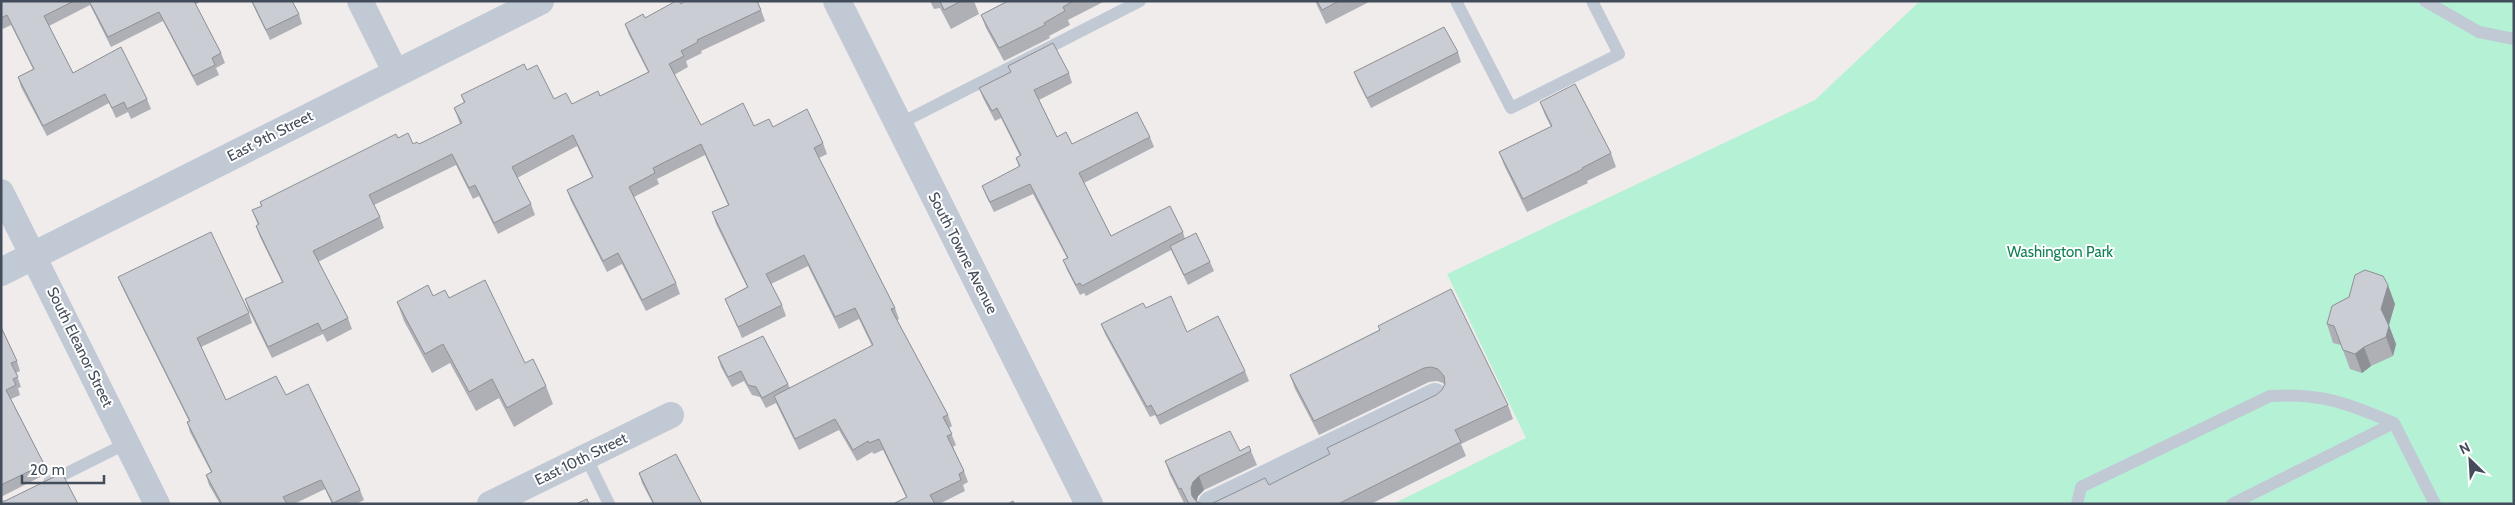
<svg xmlns="http://www.w3.org/2000/svg" width="2515" height="505" viewBox="0 0 2515 505" font-family="Cabin,sans-serif">
  <rect width="100%" height="100%" fill="#efeceb"/>
  <!-- green -->
  <path fill="#b5f1d4" d="M 1920,1 L 2514,1 L 2514,504 L 1393,504 L 1526,438 L 1447,274 L 1815,100 Z"/>
  <g fill="none" stroke-linecap="round" stroke-linejoin="round">
    <!-- service -->
    <path stroke="#c1c9d5" stroke-width="12" d="M 1456,1 L 1511,108 L 1619,54 L 1592,1
      M 2425,1 L 2479,32 L 2514,39
      M 899,124 L 1140,1
      M 586,457 L 609,504
      M 49,482 L 127,443
      M 2077,504 L 2081,487 L 2270,396 C 2322,393 2347,403 2394,423
      M 2232,504 L 2394,423 L 2435,504"/>
    <!-- minor -->
    <path stroke="#c1c9d5" stroke-width="26" d="M 360,1 L 396,73
      M 1,192 L 157,504
      M 490,504 L 671,415
      M 1211,504 L 1435,396"/>
    <!-- tertiary -->
    <path stroke="#c1c9d5" stroke-width="28" d="M 837,1 L 1089,504
      M 1,272 L 540,1"/>
  </g>
  <!-- wall -->
  <path fill="#aeb0b6" d="M 1,1 L 201,1 L 195,5 L 221,53 L 225,63 L 216,68 L 219,75 L 197,86 L 163,21 L 111,47 L 90,5 L 49,26 L 73,73 L 147,99 L 151,109 L 131,119 L 128,112 L 116,118 L 109,103 L 47,136 L 21,87 L 18,77 L 33,69 L 11,25 L 3,29 L 1,25 Z
    M 251,1 L 292,1 L 299,14 L 302,24 L 270,40 Z
    M 930,1 L 974,1 L 979,14 L 951,29 L 940,8 L 934,9 Z
    M 1008,1 L 1105,1 L 1068,20 L 1070,25 L 1049,36 L 1050,38 L 1004,61 L 986,28 L 981,15 Z
    M 1315,1 L 1371,1 L 1326,24 Z
    M 681,4 L 761,10 L 765,21 L 701,51 L 702,53 L 686,61 L 688,67 L 674,75 L 701,125 L 773,127 L 823,143 L 827,154 L 819,158 L 895,308 L 899,319 L 897,320 L 948,415 L 952,426 L 949,428 L 956,445 L 953,447 L 964,471 L 968,482 L 963,485 L 965,491 L 939,504 L 893,504 L 906,497 L 883,450 L 874,454 L 872,452 L 857,461 L 839,430 L 799,450 L 776,403 L 766,408 L 760,397 L 752,395 L 744,381 L 732,387 L 721,367 L 718,357 L 788,384 L 790,388 L 872,346 L 859,319 L 839,329 L 808,266 L 771,284 L 782,305 L 786,316 L 742,338 L 725,299 L 747,287 L 716,224 L 712,212 L 728,205 L 705,155 L 657,179 L 659,184 L 634,197 L 676,283 L 680,294 L 646,311 L 622,264 L 607,272 L 571,201 L 567,190 L 592,177 L 577,146 L 517,178 L 531,204 L 535,215 L 498,234 L 479,196 L 473,199 L 456,165 L 374,205 L 380,217 L 384,228 L 318,262 L 348,318 L 352,329 L 327,342 L 323,334 L 272,358 L 249,311 L 245,299 L 282,282 L 260,237 L 256,226 L 258,225 L 252,210 L 261,206 L 260,202 L 398,138 L 413,144 L 419,144 L 460,124 L 454,108 L 464,103 L 461,95 L 527,70 L 554,99 L 572,104 L 600,96 L 648,72 L 629,35 L 625,24 L 645,18 Z
    M 1458,52 L 1461,62 L 1371,108 L 1358,82 L 1354,72 Z
    M 1008,66 L 1069,73 L 1072,83 L 1039,100 L 1057,137 L 1072,144 L 1150,137 L 1154,147 L 1084,183 L 1111,236 L 1183,232 L 1185,239 L 1210,262 L 1214,271 L 1188,285 L 1171,250 L 1086,296 L 1084,293 L 1080,295 L 1067,270 L 1063,260 L 1067,258 L 1033,194 L 994,212 L 986,196 L 982,186 L 1019,167 L 1016,158 L 1020,156 L 1001,118 L 995,121 L 983,98 L 979,88 L 1010,72 Z
    M 1540,102 L 1611,153 L 1616,167 L 1587,181 L 1588,183 L 1527,212 L 1504,165 L 1499,152 L 1551,127 L 1545,115 Z
    M 118,277 L 249,313 L 252,323 L 201,347 L 226,400 L 286,395 L 360,490 L 364,500 L 356,504 L 332,504 L 325,489 L 294,504 L 220,504 L 209,485 L 206,475 L 211,472 L 190,432 L 187,422 L 189,421 L 122,287 Z
    M 433,296 L 449,298 L 525,363 L 546,386 L 553,404 L 514,427 L 499,398 L 476,411 L 450,363 L 432,373 L 404,321 L 397,302 Z
    M 2395,304 L 2389,325 L 2396,344 L 2393,356 L 2371,366 L 2362,373 L 2350,369 L 2341,345 L 2333,343 L 2327,324 Z
    M 1146,308 L 1187,332 L 1245,371 L 1249,381 L 1160,425 L 1155,415 L 1150,417 L 1105,334 L 1101,324 Z
    M 1,327 L 17,361 L 20,371 L 16,373 L 21,387 L 18,388 L 20,395 L 11,399 L 44,464 L 48,473 L 1,497 Z
    M 1379,330 L 1508,405 L 1513,419 L 1461,444 L 1466,456 L 1371,504 L 1211,504 L 1269,485 L 1330,454 L 1327,448 L 1436,395 L 1442,390 L 1444,385 L 1443,383 L 1437,381 L 1429,382 L 1319,435 L 1295,389 L 1290,375 Z
    M 1240,451 L 1251,451 L 1257,465 L 1204,490 L 1198,496 L 1197,501 L 1202,504 L 1187,504 L 1187,502 L 1184,503 L 1170,475 L 1165,461 Z
    M 639,473 L 702,504 L 653,504 L 642,483 Z"/>
  <!-- shaded-wall -->
  <path fill="#8d9094" d="M 2388,285 L 2395,304 L 2388,328 L 2381,309 Z
    M 2389,326 L 2396,344 L 2393,356 L 2386,337 Z
    M 2364,347 L 2371,366 L 2362,373 L 2355,354 Z
    M 1199,476 L 1204,490 L 1198,496 L 1196,502 L 1192,496 L 1191,488 L 1193,482 Z"/>
  <!-- building -->
  <path fill="#cacdd4" stroke="#8d9094" d="M 1,1 L 74,1 L 44,16 L 73,73 L 121,47 L 147,99 L 127,109 L 124,102 L 112,108 L 105,94 L 43,126 L 18,77 L 34,69 L 7,15 L 1,18 Z
    M 89,1 L 194,1 L 221,53 L 212,58 L 215,65 L 193,76 L 159,12 L 108,37 Z
    M 252,1 L 292,1 L 299,14 L 266,30 Z
    M 676,1 L 679,1 L 681,4 L 685,1 L 757,1 L 761,10 L 697,40 L 698,42 L 681,51 L 684,56 L 669,64 L 701,125 L 743,103 L 754,126 L 769,119 L 773,127 L 807,109 L 823,143 L 814,148 L 895,308 L 891,309 L 948,415 L 943,417 L 952,434 L 947,436 L 964,471 L 959,474 L 961,480 L 930,495 L 935,504 L 893,504 L 907,497 L 879,439 L 869,443 L 868,441 L 853,450 L 835,419 L 795,439 L 774,396 L 873,345 L 855,308 L 835,317 L 804,255 L 766,274 L 782,305 L 738,327 L 725,299 L 748,287 L 712,212 L 729,205 L 701,144 L 653,168 L 655,173 L 629,187 L 676,283 L 642,300 L 618,253 L 603,261 L 567,190 L 593,177 L 573,135 L 512,167 L 531,204 L 494,223 L 475,185 L 469,188 L 452,154 L 369,195 L 380,217 L 313,251 L 348,318 L 322,331 L 318,323 L 268,347 L 245,299 L 283,282 L 256,226 L 259,224 L 252,210 L 262,206 L 260,202 L 396,134 L 398,138 L 408,133 L 413,144 L 417,142 L 419,144 L 462,123 L 454,108 L 465,102 L 461,95 L 524,64 L 527,70 L 537,65 L 554,99 L 566,93 L 572,104 L 598,91 L 600,96 L 649,72 L 625,24 L 643,14 L 645,18 Z
    M 940,1 L 961,1 L 944,10 Z
    M 1008,1 L 1073,1 L 1063,7 L 1065,11 L 1044,23 L 1045,25 L 999,48 L 981,15 Z
    M 1317,1 L 1339,1 L 1322,10 Z
    M 1444,27 L 1458,52 L 1367,98 L 1354,72 Z
    M 1053,43 L 1069,73 L 1034,90 L 1057,137 L 1066,132 L 1072,144 L 1137,112 L 1150,137 L 1079,173 L 1111,236 L 1170,206 L 1183,232 L 1082,286 L 1080,283 L 1076,285 L 1063,260 L 1068,258 L 1030,184 L 990,202 L 982,186 L 1020,166 L 1016,158 L 1021,155 L 997,108 L 992,111 L 979,88 L 1011,72 L 1008,66 Z
    M 1575,84 L 1611,153 L 1582,168 L 1583,169 L 1523,199 L 1499,152 L 1552,126 L 1540,102 Z
    M 211,232 L 249,313 L 197,338 L 226,400 L 276,376 L 286,395 L 308,384 L 360,490 L 333,503 L 321,480 L 283,497 L 287,504 L 222,504 L 206,475 L 212,472 L 187,422 L 190,421 L 118,277 Z
    M 1196,233 L 1210,262 L 1184,275 L 1170,246 Z
    M 2365,270 L 2383,276 L 2388,285 L 2381,309 L 2389,326 L 2386,337 L 2364,347 L 2355,354 L 2343,350 L 2334,326 L 2327,324 L 2332,306 L 2349,297 L 2355,275 Z
    M 485,280 L 525,363 L 533,359 L 546,386 L 507,408 L 492,379 L 469,392 L 443,344 L 425,354 L 397,302 L 428,285 L 433,296 L 445,290 L 449,298 Z
    M 1451,289 L 1508,405 L 1455,430 L 1461,442 L 1338,504 L 1211,504 L 1265,478 L 1269,485 L 1330,454 L 1327,448 L 1436,395 L 1442,390 L 1445,384 L 1444,376 L 1438,369 L 1431,367 L 1424,368 L 1314,421 L 1290,375 L 1380,330 L 1378,326 Z
    M 1171,296 L 1187,332 L 1218,316 L 1245,371 L 1157,416 L 1151,405 L 1147,407 L 1101,324 L 1143,303 L 1146,308 Z
    M 1,327 L 17,361 L 11,363 L 18,377 L 13,379 L 16,385 L 6,390 L 44,464 L 1,485 Z
    M 763,336 L 788,384 L 762,398 L 756,387 L 748,385 L 741,371 L 728,377 L 718,357 Z
    M 1230,431 L 1240,451 L 1249,446 L 1251,451 L 1199,476 L 1193,482 L 1191,488 L 1192,496 L 1197,502 L 1202,504 L 1189,504 L 1181,488 L 1179,489 L 1165,461 Z
    M 676,454 L 702,504 L 654,504 L 639,473 Z
    M 62,473 L 78,504 L 1,504 L 1,501 L 5,501 Z
    M 587,499 L 589,504 L 576,504 Z
    M 1013,501 L 1014,504 L 1008,504 Z"/>
  <g text-anchor="middle" stroke-width="4" stroke-linejoin="round" paint-order="stroke">
    <!-- street labels -->
    <g font-size="15" fill="#434c5a" stroke="#fff">
      <text transform="translate(270 136) rotate(-27)" y="5">East 9th Street</text>
      <text transform="translate(963 253) rotate(63)" y="5">South Towne Avenue</text>
      <text transform="translate(80 347) rotate(64)" y="5">South Eleanor Street</text>
      <text transform="translate(581 459) rotate(-26)" y="5">East 10th Street</text>
    </g>
    <!-- park labels -->
    <g font-size="15" fill="#108056" stroke="#fff">
      <text x="2060" y="257">Washington Park</text>
    </g>
  </g>
  <!-- border -->
  <rect width="2515" height="505" fill="none" stroke="#434c5a" stroke-width="5"/>
  <!-- north arrow -->
  <g transform="translate(2470 460) rotate(335)" stroke="#ffffff" stroke-width="4" paint-order="stroke">
  <path d="M0-4L9 19L0 12L-9 19Z" fill="#434c5a"/>
  <text y="-8" font-size="14" font-weight="bold" text-anchor="middle" fill="#434c5a">N</text>
  </g>
  <!-- scale -->
  <path d="M22 475v8h82v-8" fill="none" stroke="#434c5a" stroke-width="2.5"/>
  <text x="30" y="475" font-size="15" fill="#434c5a" stroke="#ffffff" stroke-width="4" paint-order="stroke">20 m</text>
</svg>
